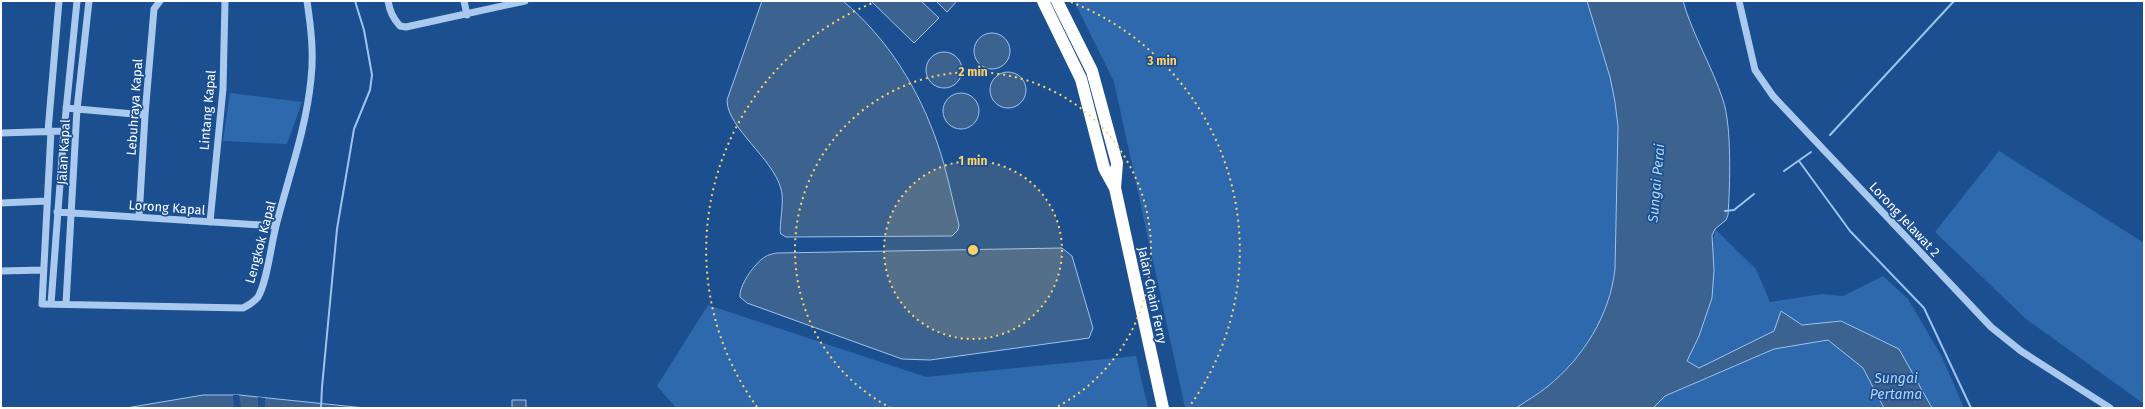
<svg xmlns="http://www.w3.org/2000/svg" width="2145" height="409" viewBox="0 0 2145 409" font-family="'Fira Sans',sans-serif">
  <rect width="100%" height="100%" fill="#1b4f8f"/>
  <!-- green -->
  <path fill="#2e69ad" d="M 1074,1 L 1587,1 L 1610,77 L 1615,102 L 1618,126 L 1615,269 C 1610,315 1583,358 1547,387 C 1537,395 1526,401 1516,408 L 1185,408 L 1114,82 Z
    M 230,93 L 302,102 L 287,144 L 223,141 Z
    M 1999,151 L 2144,243 L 2144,404 L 2026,319 L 1935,232 Z
    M 1715,229 L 1756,269 L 1770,302 L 1822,294 L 1843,296 L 1883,276 L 1908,299 L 1941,355 L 1964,408 L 1932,408 L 1899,349 L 1841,321 L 1802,325 L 1781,311 L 1774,331 L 1699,369 L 1687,361 L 1699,336 L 1714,270 L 1712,247 Z
    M 708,305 L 926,377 L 1136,356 L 1148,408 L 676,408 L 657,386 Z
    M 1828,340 L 1863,368 L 1884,408 L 1653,408 L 1665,396 L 1774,349 Z"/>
  <!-- water -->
  <path fill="#3c6290" stroke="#9cc4f0" d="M 762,1 L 843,1 C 888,39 919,89 938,145 C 947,171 952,199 959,225 L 958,230 L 952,236 L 786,237 L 781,234 C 778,230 785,202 781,189 C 773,158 727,128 727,100 Z
    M 871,1 L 921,1 L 939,18 L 914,43 Z
    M 936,1 L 957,1 L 947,12 Z
    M 1587,1 L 1683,1 C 1693,36 1712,66 1723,100 C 1732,127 1730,185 1728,215 L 1726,220 L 1715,229 L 1712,235 L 1714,270 L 1712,298 L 1699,336 L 1687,361 L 1699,368 L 1774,331 L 1781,311 L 1802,325 L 1841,321 L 1899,349 L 1932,408 L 1884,408 L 1863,368 L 1828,340 L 1774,349 L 1665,396 L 1653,408 L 1516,408 C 1526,401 1537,395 1547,387 C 1583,358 1610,315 1615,269 L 1618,126 L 1615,102 L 1610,77 Z
    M974 51a18 18 0 1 1 36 0a18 18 0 1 1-36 0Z
    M926 70a18 18 0 1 1 36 0a18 18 0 1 1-36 0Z
    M990 90a18 18 0 1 1 36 0a18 18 0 1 1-36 0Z
    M943 111a18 18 0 1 1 36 0a18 18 0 1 1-36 0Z
    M 1062,248 L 1072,256 L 1093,328 L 1089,338 L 930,360 L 902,359 L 747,303 L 740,297 C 739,286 753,266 762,259 C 767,255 771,254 777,253 Z
    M 203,395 L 239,395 L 365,408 L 126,408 Z
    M 512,400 L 526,400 L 526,408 L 512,408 Z"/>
  <!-- pier -->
  <path fill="#1b4f8f" d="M 233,395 L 239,395 L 241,408 L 234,408 Z
    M 258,397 L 265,398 L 265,408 L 258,408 Z"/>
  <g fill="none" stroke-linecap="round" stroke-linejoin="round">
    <!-- stream -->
    <path stroke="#9cc4f0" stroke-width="2" d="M 1830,135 L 1954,1
      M 1799,161 L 1850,231 L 1924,308 L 1971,408
      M 1784,171 L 1811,152
      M 1725,211 L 1734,210 L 1754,194
      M 321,408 L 322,387 L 337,229 L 354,129 L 370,90 L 372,75 L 364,30 L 355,1"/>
    <!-- minor -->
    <path stroke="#a9c9ee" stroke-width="7" d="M 388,1 C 390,12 393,18 400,26 L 406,27 L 525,1
      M 464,1 L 467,15
      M 1739,1 L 1755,70 L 1773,96 L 1991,327 L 2021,351 L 2110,408
      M 66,108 L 145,115
      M 48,131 L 59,1
      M 51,131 L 42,304 L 243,308 C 249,305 254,302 258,297 C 267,282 271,245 276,226 C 288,178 306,130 311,79 C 314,53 311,28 307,1
      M 1,133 L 64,131
      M 1,203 L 47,201
      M 57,212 L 276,226
      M 139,217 L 145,115 L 154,9 L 160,1
      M 210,222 L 223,89 L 225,1
      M 1,271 L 43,270
      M 51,304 L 64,131 L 77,1
      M 66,304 L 77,109 L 89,1"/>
    <!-- highway -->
    <path stroke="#fff" stroke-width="12" d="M 1043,1 L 1081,79 L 1104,168 L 1115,188 L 1163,408
      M 1057,1 L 1092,71 L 1117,163 L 1115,188"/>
  </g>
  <!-- distance rings -->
  <circle cx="973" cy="250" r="89" fill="#ffd166" fill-opacity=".12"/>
  <g fill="none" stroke="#ffd166" stroke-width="2" stroke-dasharray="2 4">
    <circle cx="973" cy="250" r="89"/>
    <path d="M891 408A178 178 0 1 1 1055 408"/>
    <path d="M757 407A267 267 0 0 1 875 2M1071 2A267 267 0 0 1 1189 407"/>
  </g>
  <g text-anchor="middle" stroke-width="3.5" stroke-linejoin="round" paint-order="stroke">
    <!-- street labels -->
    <g font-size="13" fill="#fff" stroke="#1b4f8f">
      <text transform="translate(134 107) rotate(-86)" y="5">Lebuhraya Kapal</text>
      <text transform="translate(207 110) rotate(-85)" y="5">Lintang Kapal</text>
      <text transform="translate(63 152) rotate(-87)" y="5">Jalan Kapal</text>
      <text transform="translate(167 207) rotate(4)" y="5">Lorong Kapal</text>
      <text transform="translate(1905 219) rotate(47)" y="5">Lorong Jelawat 2</text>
      <text transform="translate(260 242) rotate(-75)" y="5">Lengkok Kapal</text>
      <text transform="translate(1153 295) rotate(78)" y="5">Jalan Chain Ferry</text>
    </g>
    <!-- water labels -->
    <g font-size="14" font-style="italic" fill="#b5d3f5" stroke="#1b4f8f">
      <text transform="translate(1656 183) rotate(-85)" y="5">Sungai Perai</text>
      <text x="1896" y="383">Sungai<tspan x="1896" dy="16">Pertama</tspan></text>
    </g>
  </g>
  <circle cx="973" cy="250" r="6" fill="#ffd166" stroke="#1b4f8f" stroke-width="2"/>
  <g font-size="12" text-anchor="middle" font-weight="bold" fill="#ffd166" stroke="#1b4f8f" stroke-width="3.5" stroke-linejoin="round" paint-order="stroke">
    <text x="1162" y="65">3 min</text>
    <text x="973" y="76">2 min</text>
    <text x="973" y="165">1 min</text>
  </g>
  <!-- border -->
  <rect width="2145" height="409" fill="none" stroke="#ffffff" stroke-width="4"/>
</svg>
